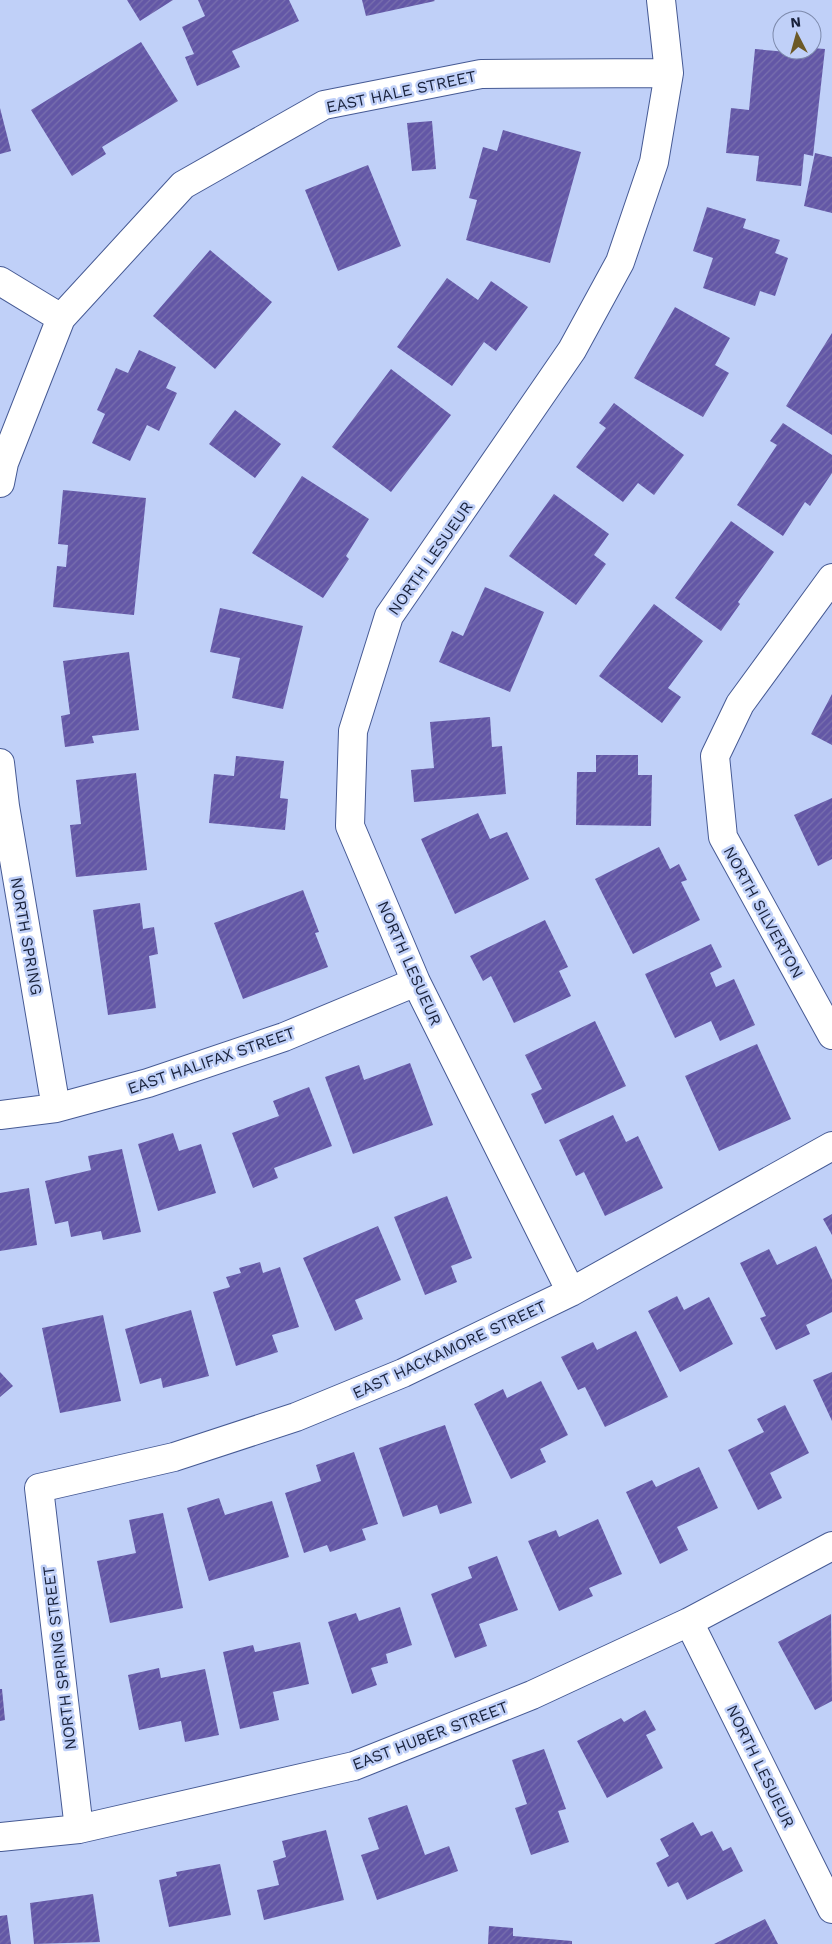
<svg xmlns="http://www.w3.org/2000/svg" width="832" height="1944" viewBox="0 0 832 1944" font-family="'Work Sans',sans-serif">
  <defs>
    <pattern id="building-hatch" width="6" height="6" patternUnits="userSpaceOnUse" patternTransform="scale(1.25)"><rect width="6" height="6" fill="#6357a6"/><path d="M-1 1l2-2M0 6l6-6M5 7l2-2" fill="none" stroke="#7970ae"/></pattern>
  </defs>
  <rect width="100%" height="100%" fill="#c0d0f8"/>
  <!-- building -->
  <path fill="url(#building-hatch)" d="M 127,0 L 173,0 L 140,21 Z
    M 198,0 L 289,0 L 299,21 L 232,51 L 240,67 L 197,86 L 185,57 L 194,54 L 182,27 L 205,16 Z
    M 362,0 L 434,0 L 435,1 L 366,16 Z
    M 141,42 L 178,101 L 102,147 L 106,154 L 72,176 L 31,110 Z
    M 812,48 L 825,49 L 813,156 L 804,154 L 801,186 L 756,181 L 759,156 L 726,153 L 731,108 L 749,110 L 755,49 L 787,52 L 788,50 L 812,50 Z
    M 0,108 L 11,151 L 0,154 Z
    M 432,121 L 436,169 L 412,171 L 407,123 Z
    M 503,130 L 581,152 L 550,263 L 466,240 L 477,200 L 469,198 L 483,147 L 497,151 Z
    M 815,153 L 832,157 L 832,213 L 804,206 Z
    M 368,165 L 401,246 L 338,271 L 305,190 Z
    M 707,207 L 746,219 L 743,228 L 780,240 L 775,253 L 788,258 L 775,296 L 760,291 L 755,306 L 703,288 L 713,258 L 693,251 Z
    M 210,250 L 272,302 L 215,369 L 153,316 Z
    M 447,278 L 478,300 L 491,281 L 528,307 L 496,351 L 484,342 L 452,386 L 397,347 Z
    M 675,307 L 730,338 L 715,365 L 729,373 L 703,417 L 634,378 Z
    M 832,333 L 832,435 L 786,406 Z
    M 139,350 L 176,367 L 166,388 L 177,393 L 159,431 L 147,425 L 130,461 L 92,443 L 105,414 L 97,410 L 116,368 L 128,373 Z
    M 391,369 L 451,415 L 391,492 L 332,447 Z
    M 614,403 L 684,455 L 654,495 L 638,483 L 623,502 L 576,467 L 606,428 L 599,423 Z
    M 235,410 L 281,444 L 255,478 L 209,444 Z
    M 783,423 L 832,455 L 832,473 L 810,506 L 805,502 L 783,536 L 737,505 L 777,445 L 770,441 Z
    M 302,476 L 369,519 L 346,556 L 349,559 L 323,598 L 252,553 Z
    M 63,490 L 146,498 L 134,615 L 53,607 L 57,566 L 66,567 L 68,545 L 58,544 Z
    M 554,494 L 609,534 L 594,555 L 606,564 L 576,605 L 509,556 Z
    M 731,521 L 774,552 L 738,602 L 740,604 L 721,631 L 675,598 Z
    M 485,587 L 544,612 L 510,692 L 439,662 L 452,631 L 463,636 Z
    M 654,604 L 703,641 L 668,688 L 681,697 L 662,723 L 599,676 Z
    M 220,608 L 303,626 L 283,709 L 232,698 L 240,658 L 210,652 Z
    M 129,652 L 139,730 L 92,736 L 94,743 L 65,747 L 61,716 L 70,714 L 63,661 Z
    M 832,694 L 832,745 L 811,734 Z
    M 490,717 L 492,747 L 502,746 L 506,794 L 414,802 L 411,770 L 434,768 L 430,722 Z
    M 596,755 L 638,755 L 638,775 L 652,775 L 651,826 L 576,825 L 577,772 L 596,772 Z
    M 236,756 L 284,761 L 280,798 L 288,799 L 285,830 L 209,823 L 214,774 L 234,776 Z
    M 136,773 L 147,870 L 76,877 L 70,825 L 81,824 L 76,780 Z
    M 832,798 L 832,859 L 818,866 L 794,815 Z
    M 478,813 L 490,839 L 507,832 L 529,879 L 455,914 L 421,839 Z
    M 659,847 L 670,869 L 679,864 L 687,880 L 681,882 L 700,920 L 633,954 L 595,879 Z
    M 303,890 L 319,932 L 315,933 L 328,967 L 243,999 L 214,923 Z
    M 140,903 L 143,929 L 154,927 L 158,954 L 149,956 L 156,1008 L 108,1015 L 93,910 Z
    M 545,920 L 568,967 L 559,971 L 571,996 L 514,1023 L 491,976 L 483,981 L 470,956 Z
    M 711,944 L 722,967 L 710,973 L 716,987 L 734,979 L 755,1025 L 720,1041 L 711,1021 L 675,1038 L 645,974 Z
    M 595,1021 L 626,1086 L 545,1124 L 531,1094 L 542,1089 L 525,1055 Z
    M 757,1044 L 791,1119 L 719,1151 L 685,1076 Z
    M 410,1063 L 433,1125 L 353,1154 L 325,1077 L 359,1065 L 364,1080 Z
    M 309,1087 L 332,1146 L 274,1168 L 278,1178 L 253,1188 L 232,1133 L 279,1116 L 273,1101 Z
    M 613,1115 L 626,1142 L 638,1136 L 663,1188 L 605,1216 L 584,1172 L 576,1176 L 559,1140 Z
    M 173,1133 L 179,1151 L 201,1144 L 216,1193 L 158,1211 L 138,1144 Z
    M 122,1149 L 141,1232 L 103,1240 L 101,1231 L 71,1237 L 68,1221 L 55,1224 L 45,1181 L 91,1170 L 88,1156 Z
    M 29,1188 L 37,1245 L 0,1251 L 0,1193 Z
    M 447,1196 L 472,1258 L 451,1266 L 457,1282 L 425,1295 L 394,1217 Z
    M 832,1214 L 832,1235 L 823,1219 Z
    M 378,1226 L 401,1280 L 355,1300 L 363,1319 L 335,1331 L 303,1258 Z
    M 816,1246 L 832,1280 L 832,1312 L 806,1325 L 810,1334 L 776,1350 L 760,1318 L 766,1316 L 740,1263 L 769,1249 L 777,1265 Z
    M 260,1262 L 263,1273 L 280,1267 L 299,1327 L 272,1335 L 278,1352 L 236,1366 L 213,1292 L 230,1287 L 226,1277 L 241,1273 L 239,1268 Z
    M 677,1296 L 684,1310 L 709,1297 L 733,1344 L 680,1372 L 648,1311 Z
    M 191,1310 L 209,1376 L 163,1388 L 161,1378 L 140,1384 L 125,1329 Z
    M 103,1315 L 121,1401 L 60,1413 L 42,1328 Z
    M 636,1331 L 668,1397 L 605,1427 L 585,1387 L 578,1390 L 561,1357 L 593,1342 L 597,1350 Z
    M 0,1372 L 13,1386 L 0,1397 Z
    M 832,1372 L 832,1421 L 813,1380 Z
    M 541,1381 L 568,1435 L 540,1449 L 546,1462 L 511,1479 L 474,1404 L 503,1389 L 507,1398 Z
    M 785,1405 L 809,1453 L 770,1473 L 782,1498 L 758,1510 L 728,1450 L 764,1432 L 757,1419 Z
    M 445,1425 L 472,1503 L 440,1514 L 437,1505 L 403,1517 L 379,1448 Z
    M 354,1452 L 378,1524 L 362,1529 L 366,1540 L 330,1552 L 327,1545 L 304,1553 L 285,1493 L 321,1481 L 316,1465 Z
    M 699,1467 L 718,1508 L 677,1527 L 688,1550 L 660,1564 L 626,1492 L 652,1480 L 656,1487 Z
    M 219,1498 L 225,1515 L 272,1501 L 289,1557 L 209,1581 L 187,1508 Z
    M 163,1513 L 183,1608 L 110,1623 L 97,1561 L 136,1553 L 129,1520 Z
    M 598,1519 L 622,1574 L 589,1588 L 593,1596 L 559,1611 L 528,1541 L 556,1530 L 559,1537 Z
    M 497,1556 L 518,1610 L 479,1624 L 487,1646 L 455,1658 L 431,1594 L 472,1578 L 468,1567 Z
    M 400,1607 L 412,1645 L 386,1654 L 388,1663 L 371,1668 L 377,1685 L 352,1694 L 328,1622 L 356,1613 L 359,1621 Z
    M 831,1614 L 832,1701 L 815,1710 L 778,1642 Z
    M 300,1642 L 309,1684 L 273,1692 L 279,1720 L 240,1729 L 223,1652 L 253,1645 L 255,1652 Z
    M 159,1668 L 161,1678 L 205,1669 L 219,1735 L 185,1742 L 181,1721 L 139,1730 L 128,1675 Z
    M 0,1689 L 2,1689 L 5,1720 L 0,1721 Z
    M 645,1710 L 656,1730 L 646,1735 L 663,1768 L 607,1798 L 577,1741 L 621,1718 L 624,1722 Z
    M 544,1749 L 566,1809 L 558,1811 L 569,1842 L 531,1855 L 515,1808 L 527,1804 L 512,1760 Z
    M 407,1805 L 425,1855 L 449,1846 L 458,1871 L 377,1900 L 361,1855 L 379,1849 L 368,1818 Z
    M 693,1822 L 701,1836 L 712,1831 L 723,1851 L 731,1847 L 743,1871 L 687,1900 L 678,1882 L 668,1887 L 656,1863 L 669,1856 L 660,1839 Z
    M 326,1830 L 344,1900 L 264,1920 L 257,1890 L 279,1885 L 273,1861 L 286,1857 L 282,1841 Z
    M 220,1864 L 231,1915 L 169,1927 L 159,1880 L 177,1876 L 176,1872 Z
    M 93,1894 L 100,1942 L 34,1944 L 30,1903 Z
    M 7,1915 L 11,1944 L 0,1944 L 0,1916 Z
    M 765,1919 L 778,1944 L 714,1944 Z
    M 489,1926 L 513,1928 L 513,1936 L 572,1941 L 572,1944 L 488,1944 Z"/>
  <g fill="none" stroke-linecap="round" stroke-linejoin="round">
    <defs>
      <path id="minor" d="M 0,281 L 61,318
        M 0,483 L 4,463 L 61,318 L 183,185 L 324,105 L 481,74 L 669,73
        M 832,578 L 740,704 L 715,756 L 723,837 L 832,1035
        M 0,763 L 5,806 L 56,1108
        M 0,1115 L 56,1108 L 148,1083 L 284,1037 L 416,982
        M 571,1292 L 416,982 L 350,826 L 353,731 L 389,616 L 572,350 L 620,262 L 654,162 L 669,73 L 661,0
        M 689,1622 L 832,1909
        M 79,1829 L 39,1488 L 174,1457 L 296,1417 L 403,1373 L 571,1292 L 832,1146
        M 0,1837 L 79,1829 L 354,1766 L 532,1695 L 689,1622 L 832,1546"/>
    </defs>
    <!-- minor casing -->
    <use href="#minor" stroke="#465a94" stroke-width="30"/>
    <!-- minor -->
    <use href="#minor" stroke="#fff" stroke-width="28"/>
  </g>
  <g text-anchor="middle" stroke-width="5" stroke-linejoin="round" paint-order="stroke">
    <!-- street labels -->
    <g font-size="16" fill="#19223b" stroke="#c0d0f8">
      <text transform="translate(401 91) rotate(-12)" y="6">EAST HALE STREET</text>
      <text transform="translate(430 558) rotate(-55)" y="6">NORTH LESUEUR</text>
      <text transform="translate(764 912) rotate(61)" y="6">NORTH SILVERTON</text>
      <text transform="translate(27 936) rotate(80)" y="6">NORTH SPRING</text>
      <text transform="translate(410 963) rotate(66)" y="6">NORTH LESUEUR</text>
      <text transform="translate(211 1060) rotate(-19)" y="6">EAST HALIFAX STREET</text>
      <text transform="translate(449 1349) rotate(-25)" y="6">EAST HACKAMORE STREET</text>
      <text transform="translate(59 1658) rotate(-97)" y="6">NORTH SPRING STREET</text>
      <text transform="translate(430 1735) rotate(-21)" y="6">EAST HUBER STREET</text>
      <text transform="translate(761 1766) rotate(64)" y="6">NORTH LESUEUR</text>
    </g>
  </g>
  <!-- north arrow -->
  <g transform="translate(797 35) rotate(354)"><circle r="24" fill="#c0d0f8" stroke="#7d8aac"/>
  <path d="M0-4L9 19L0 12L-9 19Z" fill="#6c5927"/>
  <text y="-8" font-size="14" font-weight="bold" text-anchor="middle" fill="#19223b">N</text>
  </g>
</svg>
